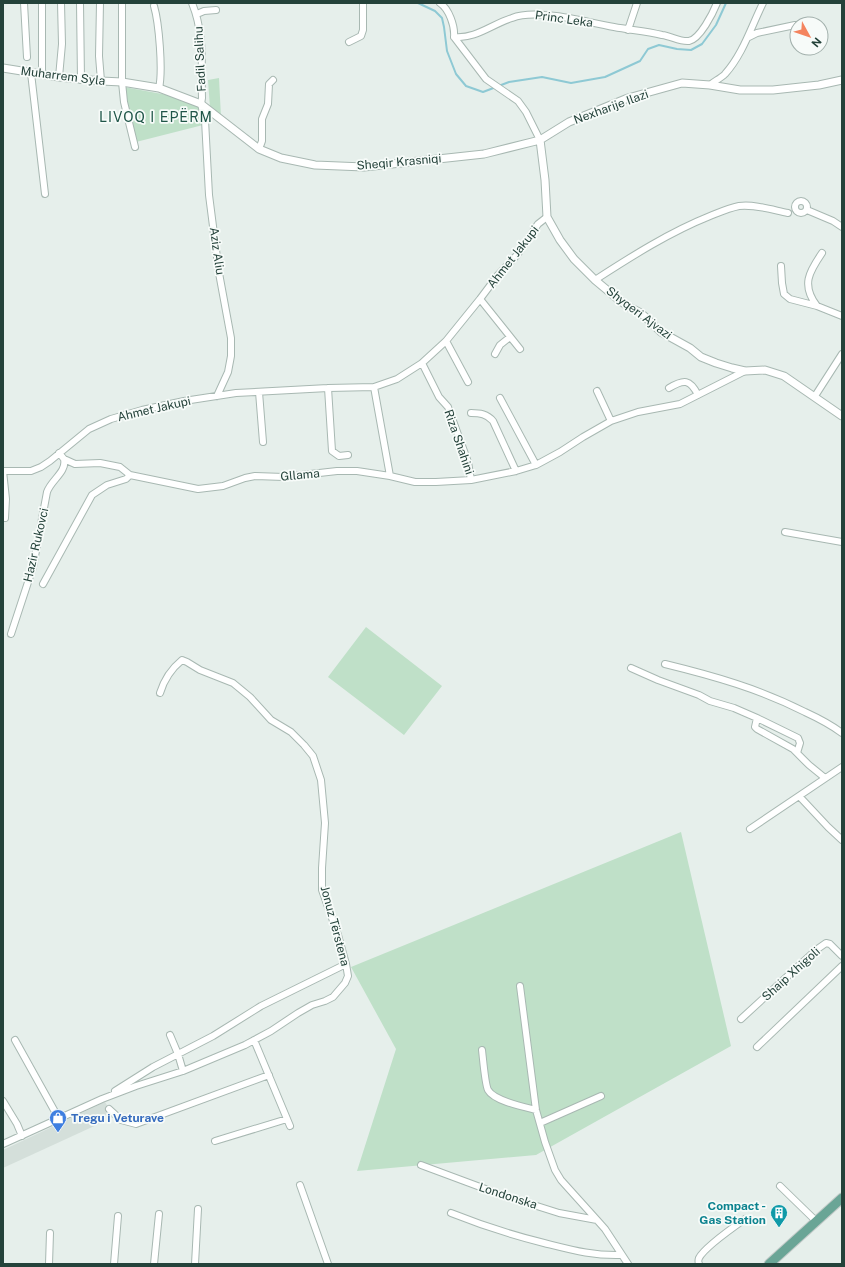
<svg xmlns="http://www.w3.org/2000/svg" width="845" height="1267" viewBox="0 0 845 1267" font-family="'Public Sans',sans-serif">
  <rect width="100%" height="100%" fill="#e6efeb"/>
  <!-- built -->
  <path fill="#d4dfda" d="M 105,1102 L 114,1117 L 3,1168 L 3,1150 Z"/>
  <!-- green -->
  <path fill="#bfe0c8" d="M 219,78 L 221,117 L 210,108 L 208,80 Z
    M 124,87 L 173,96 L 200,108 L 203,125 L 136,142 L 127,109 Z
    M 366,627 L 442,686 L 404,735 L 328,677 Z
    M 681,832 L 731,1046 L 536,1155 L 357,1171 L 396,1049 L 351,967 Z"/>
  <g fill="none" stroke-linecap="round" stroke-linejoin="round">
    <!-- stream -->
    <path stroke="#8ec9d4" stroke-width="2" d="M 418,3 L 435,11 L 442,18 L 444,27 L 447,51 L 456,74 L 466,86 L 483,92 L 509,82 L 542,77 L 571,83 L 605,77 L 640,61 L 648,49 L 659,45 L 677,49 L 691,50 L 702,44 L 716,25 L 726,3"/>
    <defs>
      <path id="minor" d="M 24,3 L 27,57
        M 42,3 L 42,74
        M 80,3 L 81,80
        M 100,3 L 99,56 L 101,81
        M 122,3 L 122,82 L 124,102 L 135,147
        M 192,3 C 205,35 201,64 202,98 L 201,104 L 205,120 L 209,195 L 219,273 L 231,338 L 231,356 L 228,372 L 217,396
        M 440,3 C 449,9 455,26 454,37 L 486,79 L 518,101 L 526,112 L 540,140
        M 154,6 C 159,23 163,71 159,88
        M 197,14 L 204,11 L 216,10
        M 628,30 L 637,3
        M 454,37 C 476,39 492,24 512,18 C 522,14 533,14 545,15 C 568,16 591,23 614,27 C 630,30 646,31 662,35 C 671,36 680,42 689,41 C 700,39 713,13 717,3
        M 749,37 L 757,33 L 795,25
        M 349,42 L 361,36 L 363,30 L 363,3
        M 31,73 L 45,194
        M 59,77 L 62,44 L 61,3
        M 710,85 C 715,81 721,78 725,74 C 743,54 751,27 763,3
        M 259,149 L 262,141 L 262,119 L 268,104 L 269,84 L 273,80
        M795 207a6 6 0 1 1 12 0a6 6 0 1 1-12 0Z
        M 807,210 L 833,221 L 842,227
        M 781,266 L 782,283 L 784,294 L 790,299 L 817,306 L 842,316
        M 595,280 C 632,256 670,232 710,216 C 720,212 729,208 739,206 C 755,204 773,210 788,213
        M 480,299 L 520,349
        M 817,306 C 801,285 809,272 822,253
        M 446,341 L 468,382
        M 495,354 L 500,345 L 510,337
        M 422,363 L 439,397 L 448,407 L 468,462 L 471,480
        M 374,387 L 390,476
        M 328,388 L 332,451 L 339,456 L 348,455
        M 669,388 C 684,379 690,379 698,395
        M 597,391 L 611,421
        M 259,392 L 263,442
        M 815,396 L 842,354
        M 500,398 L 536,465
        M 471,413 C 480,413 487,414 493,421 L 516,471
        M 59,453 L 64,459 L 75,464 L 100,463 L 120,467 L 130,475 L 198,489 L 223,486 L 245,478 L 255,476 L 284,477 L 337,471 L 357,471 L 390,476 L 415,482 L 436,482 L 471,480 L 516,471 L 536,465 L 560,452 L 583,437 L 611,421 L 638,412 L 680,404 L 745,371
        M 3,471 L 31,471 L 41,467 L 50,461 L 89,429 L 111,419 L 142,410 L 184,401 L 236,393 L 328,388 L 374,387 L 397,379 L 422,363 L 446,341 L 480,299 L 498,275 L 517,255 L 538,224 L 547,217
        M 3,471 L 6,499 L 5,518
        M 785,532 L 842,542
        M 43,584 L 92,495 L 107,485 L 126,479 L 130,475
        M 11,634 L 33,567 L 47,492 C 51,480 67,472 64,459
        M 665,664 C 714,676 760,689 805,712 C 818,718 830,724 842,733
        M 631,668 L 658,680 L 699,695 L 710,701 L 734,708 L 757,718 L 798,738 L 800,743 L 797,753 L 809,765 L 825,778
        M 757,718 L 755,727 L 757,729 L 793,749 L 797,753
        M 799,796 L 828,827 L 842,840
        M 750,829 L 842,767
        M 520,986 L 536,1110 L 545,1142 L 555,1170 L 561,1180 L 597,1220
        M 741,1019 L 816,950 L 826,943 L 830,944 L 842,956
        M 170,1035 L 178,1054 L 183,1071
        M 15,1040 L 59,1119
        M 254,1040 L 290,1126
        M 757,1047 L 842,966
        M 482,1050 C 483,1058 485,1084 488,1090 C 494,1101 524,1107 536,1110
        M 115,1091 L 153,1067 L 213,1036 L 261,1006 L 346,964
        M 3,1101 L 17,1124 L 22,1136
        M 109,1109 L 121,1120 L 136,1124 L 269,1075
        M 540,1123 L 601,1096
        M 215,1141 L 287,1119
        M 3,1144 L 102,1099 L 136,1086 L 183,1071 L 245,1045 L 271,1031 L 298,1013 L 312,1005 L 325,1001 L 333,997 L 345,983 L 348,976 L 346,964 L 338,935 L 322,890 L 322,868 L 325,823 L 321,780 L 313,756 L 304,745 L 291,732 L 271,720 L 250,697 L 233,683 L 200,670 L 187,662 L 182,660 C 171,669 164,680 160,693
        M 421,1165 L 499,1194 L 559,1213 L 597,1220 L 605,1229 L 628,1264
        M 300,1185 L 328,1264
        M 780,1186 L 816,1221
        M 451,1213 C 481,1225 512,1235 544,1243 C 572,1250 593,1256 622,1255
        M 49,1264 L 50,1233
        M 114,1264 L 118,1216
        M 154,1264 L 159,1214
        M 195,1264 L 198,1209
        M 699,1264 C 698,1261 698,1261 699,1258 C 704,1248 735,1226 745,1219"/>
      <path id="tertiary" d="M 3,68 L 59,77 L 101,81 L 122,82 L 159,88 L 201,104 L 259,149 L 281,158 L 315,165 L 364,167 L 484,154 L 540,140 L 569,122 L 628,98 L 682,83 L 710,85 L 740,90 L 773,90 L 819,85 L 842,80
        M 540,140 L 545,180 L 547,217 L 560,240 L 574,259 L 595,280 L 619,300 L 629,307 L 641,313 L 661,332 L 690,348 L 701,357 L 716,363 L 732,368 L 745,371 L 765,370 L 784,376 L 842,416"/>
      <path id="primary" d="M 769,1264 L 842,1198"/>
    </defs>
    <!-- minor casing -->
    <use href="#minor" stroke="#a8b8b2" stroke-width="8"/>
    <!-- tertiary casing -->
    <use href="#tertiary" stroke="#a8b8b2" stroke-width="9"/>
    <!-- primary casing -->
    <use href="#primary" stroke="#c2cac8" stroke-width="11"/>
    <!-- minor -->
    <use href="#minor" stroke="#fff" stroke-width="6"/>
    <!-- tertiary -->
    <use href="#tertiary" stroke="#fff" stroke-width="7"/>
    <!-- primary -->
    <use href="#primary" stroke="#6aa596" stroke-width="9"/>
  </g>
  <!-- icons -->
  <defs>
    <symbol id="shop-pin" viewBox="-11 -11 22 30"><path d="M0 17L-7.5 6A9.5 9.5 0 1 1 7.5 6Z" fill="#3f7fe0" stroke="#f7fbf9"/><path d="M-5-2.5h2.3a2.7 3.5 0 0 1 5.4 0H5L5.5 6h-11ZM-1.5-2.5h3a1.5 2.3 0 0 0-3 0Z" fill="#fff"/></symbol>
    <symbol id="building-pin" viewBox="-11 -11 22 30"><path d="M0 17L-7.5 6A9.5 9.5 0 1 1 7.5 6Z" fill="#0f9aa8" stroke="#f7fbf9"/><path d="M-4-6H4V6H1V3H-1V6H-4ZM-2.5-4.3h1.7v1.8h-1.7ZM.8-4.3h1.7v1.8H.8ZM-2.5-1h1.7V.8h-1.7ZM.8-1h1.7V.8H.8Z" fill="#fff"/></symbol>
  </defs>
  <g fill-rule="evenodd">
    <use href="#shop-pin" x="48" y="1108" width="20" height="27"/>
    <use href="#building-pin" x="769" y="1203" width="20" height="27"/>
  </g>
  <g text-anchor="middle" stroke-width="3.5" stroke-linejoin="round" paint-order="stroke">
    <!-- street labels -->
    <g font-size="12" fill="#24423a" stroke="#f7fbf9">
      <text transform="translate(564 19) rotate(8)" y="4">Princ Leka</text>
      <text transform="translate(200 59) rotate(-93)" y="4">Fadil Salihu</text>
      <text transform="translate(63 76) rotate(7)" y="4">Muharrem Syla</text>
      <text transform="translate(611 107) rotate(-20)" y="4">Nexharije Ilazi</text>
      <text transform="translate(399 162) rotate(-5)" y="4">Sheqir Krasniqi</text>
      <text transform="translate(217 251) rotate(82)" y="4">Aziz Aliu</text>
      <text transform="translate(513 257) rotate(-52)" y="4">Ahmet Jakupi</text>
      <text transform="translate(639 313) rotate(37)" y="4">Shyqeri Ajvazi</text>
      <text transform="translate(154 409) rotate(-13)" y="4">Ahmet Jakupi</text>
      <text transform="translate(459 442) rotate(71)" y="4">Riza Shahini</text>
      <text transform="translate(300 475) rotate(-5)" y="4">Gllama</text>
      <text transform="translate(36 545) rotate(-77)" y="4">Hazir Rukovci</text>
      <text transform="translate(335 926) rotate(75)" y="4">Jonuz Tërstena</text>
      <text transform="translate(791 974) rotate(-42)" y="4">Shaip Xhigoli</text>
      <text transform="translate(508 1196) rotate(18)" y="4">Londonska</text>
    </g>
    <!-- shop labels -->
    <g font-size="12" font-weight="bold" fill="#366cbe" stroke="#f7fbf9" text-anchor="start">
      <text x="71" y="1122">Tregu i Veturave</text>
    </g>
    <!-- culture labels -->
    <g font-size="12" font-weight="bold" fill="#0d838f" stroke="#f7fbf9" text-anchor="end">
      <text x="766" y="1210">Compact -<tspan x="766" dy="14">Gas Station</tspan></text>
    </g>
    <!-- quarter labels -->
    <g font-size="14" letter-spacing="1" fill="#1f5548" stroke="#f7fbf9">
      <text x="156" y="122">LIVOQ I EPËRM</text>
    </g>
  </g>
  <!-- border -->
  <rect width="845" height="1267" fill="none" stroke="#24423a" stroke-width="8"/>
  <!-- north arrow -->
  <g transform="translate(809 36) rotate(130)"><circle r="19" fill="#f7fbf9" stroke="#a3b1ad"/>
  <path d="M0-3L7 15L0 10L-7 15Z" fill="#f4845f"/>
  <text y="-6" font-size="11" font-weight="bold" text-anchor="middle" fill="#24423a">N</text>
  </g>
</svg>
